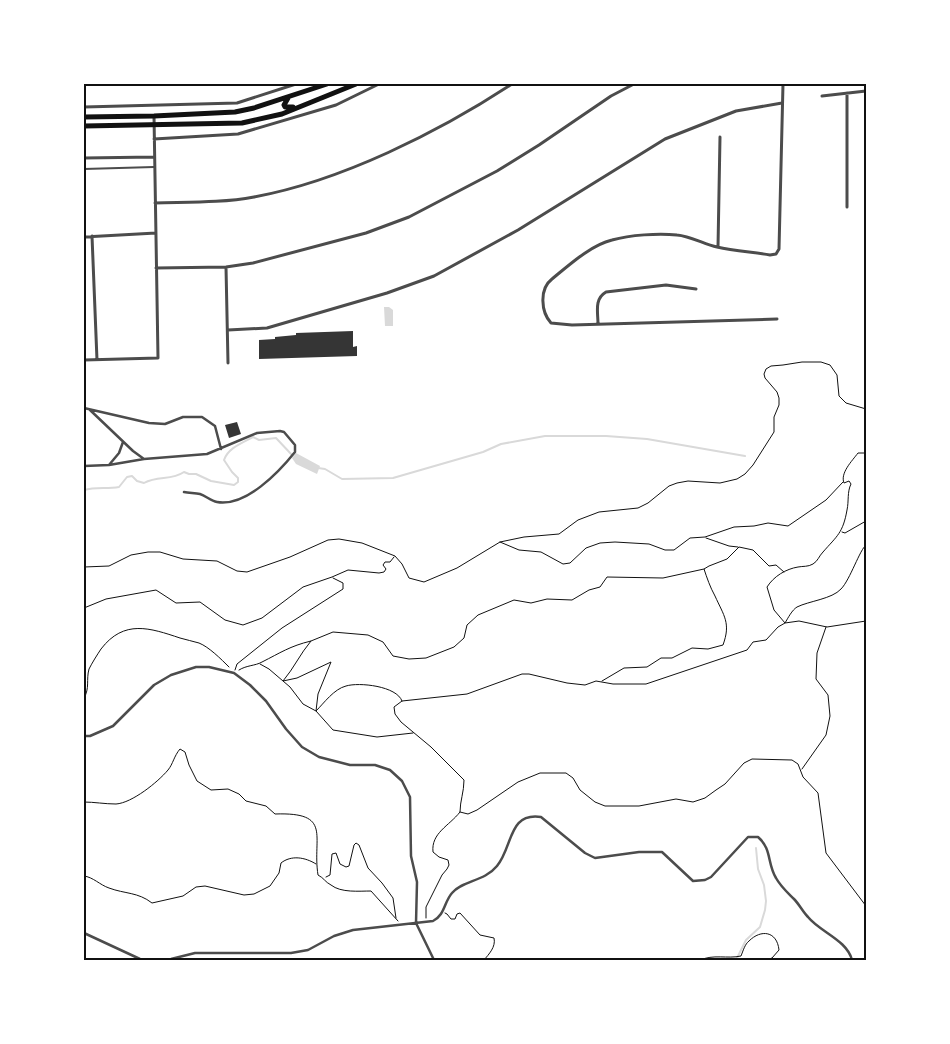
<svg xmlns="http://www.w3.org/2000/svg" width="950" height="1044" viewBox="0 0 950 1044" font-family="Manrope,sans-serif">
  <rect width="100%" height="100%" fill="#fff"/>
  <!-- water -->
  <path fill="#d9d9d9" d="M 384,307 L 389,307 L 393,310 L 393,326 L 385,326 Z
    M 296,453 L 320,466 L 317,474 L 296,464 L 292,458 Z"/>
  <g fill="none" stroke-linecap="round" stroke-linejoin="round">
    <!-- stream -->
    <path stroke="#d9d9d9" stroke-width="2" d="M 318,468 L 325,469 L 342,479 L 393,478 L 483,452 L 501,444 L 545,436 L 606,436 L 647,439 L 745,456
      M 84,490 C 96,487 107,489 119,487 L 127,477 L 132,476 L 137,481 L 144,483 C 158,475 171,481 184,472 L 189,474 L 196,474 L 211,481 L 234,485 L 238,482 L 238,478 L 232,472 L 224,460 C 228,448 242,443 253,437 L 259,440 L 276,438 L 292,455
      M 736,960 L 746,940 L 760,927 L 765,910 L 766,901 L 764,885 L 758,869 L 756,848"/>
  </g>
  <!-- building -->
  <path fill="#353535" d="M 353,331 L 353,347 L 357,346 L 357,356 L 259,359 L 259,340 L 275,339 L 275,337 L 296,335 L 296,333 Z
    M 237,422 L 241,434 L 229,438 L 225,425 Z"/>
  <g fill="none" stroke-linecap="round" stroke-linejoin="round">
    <!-- path -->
    <path stroke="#111" stroke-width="1" d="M 866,453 L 858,453 C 852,461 840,473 844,483 L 849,481 L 851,484 C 847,492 849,501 847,510 C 843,533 837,536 823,552 C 819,556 818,561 813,564 C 808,567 803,566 798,567 C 786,569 774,576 767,587 L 774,610 L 785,623 C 788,618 792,610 797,607 C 809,601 832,599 841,589 C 850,580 860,549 866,545
      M 842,532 L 845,533 L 866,521
      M 706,538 L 729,546 L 738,547
      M 500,542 L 519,550 L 541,552 L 563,564 L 570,563 L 586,548 L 600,543 L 615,542 L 649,544 L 665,550 L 674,550 L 690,538 L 705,537 L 734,527 L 754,526 L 768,523 L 788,526 L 826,500 L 843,482
      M 84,567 L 109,566 L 131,555 L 148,552 L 160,552 L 183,559 L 217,561 L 237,571 L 247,572 L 290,557 L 328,540 L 339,539 L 362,543 L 395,556 L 402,564 L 409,578 L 424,582 L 457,568 L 500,542 L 524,537 L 559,534 L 578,520 L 599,512 L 638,508 L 648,503 L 669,486 L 677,483 L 688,481 L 720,483 L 737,479 L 745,474 L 753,465 L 774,432 L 774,417 L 779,405 L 779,398 L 777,392 L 765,378 L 764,374 L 766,369 L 771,366 L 783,365 L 802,362 L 821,362 L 830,365 L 837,375 L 839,396 L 846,403 L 866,409
      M 84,608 L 106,599 L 156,590 L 176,603 L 200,602 L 225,620 L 243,625 L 262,618 L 303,587 L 332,577 L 348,570 L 379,573 L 384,572 L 386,569 L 383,565 L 385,562 L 390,562 L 394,557
      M 311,641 L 333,632 L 368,635 L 383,642 L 393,656 L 409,659 L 426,658 L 454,647 L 464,638 L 467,625 L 478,615 L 514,600 L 531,603 L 547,599 L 572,600 L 589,590 L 600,587 L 607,577 L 663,578 L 704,569
      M 260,664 L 269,669 L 290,687 L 303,704 L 316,711 L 333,730 L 377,737 L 413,733
      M 235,670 L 237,664 L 282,628 L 343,589 L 343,583 L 333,578
      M 239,670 C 247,665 255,666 262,662 C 280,653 290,646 311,641 C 300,654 294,668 283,681 L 297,678 L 331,662 L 318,694 L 316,711 C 324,703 334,689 346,686 C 359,682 397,686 402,701
      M 602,681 L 624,668 L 647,667 L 661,658 L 672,658 L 692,648 L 708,649 L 723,645 C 731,623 724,616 715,596 C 710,587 707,578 704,569 L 709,566 L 727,559 L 739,547 L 753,550 L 769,566 L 776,565 L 784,572
      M 84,698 C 90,688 86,680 89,669 C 92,663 97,655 101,649 C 124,619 150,628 180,638 C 186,640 193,641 199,643 C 209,647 221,659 229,667
      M 802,769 L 826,735 L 830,716 L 828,695 L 816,679 L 817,653 L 826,627
      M 84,802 C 94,802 105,804 116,804 C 132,803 158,782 168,770 C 173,764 174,756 180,749 L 185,752 L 189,765 L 197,781 L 211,790 L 228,789 L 239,794 L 246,801 L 266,806 L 275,814 C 333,812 312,836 318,875 C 324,878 325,882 331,885 C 341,893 359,891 371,891 L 398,921
      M 460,812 L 468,814 L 477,810 L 518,782 L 540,773 L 566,773 L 573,778 L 580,790 L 595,802 L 605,806 L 639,806 L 676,799 L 693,802 L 705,798 L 716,790 L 725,784 L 744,763 L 752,759 L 792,760 L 798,764 L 803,777 L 818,793 L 826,853 L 866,906
      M 84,876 C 93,877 100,885 109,888 C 125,894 138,892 152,903 L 183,896 L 196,887 L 205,886 L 244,895 L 254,894 L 270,886 L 279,873 L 281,863 C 291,855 305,857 316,864
      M 326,877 L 330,875 L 332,854 L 336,853 L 340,864 L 346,867 L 349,866 L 354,845 L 356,843 L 359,845 L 368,868 L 382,883 L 393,898 L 396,918
      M 445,913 L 447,914 L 451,919 L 455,919 L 457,914 L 460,913 L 480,935 L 494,938 C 496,947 489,954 484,960
      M 426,918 L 426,907 L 442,875 L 447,869 L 449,865 L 448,860 L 439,857 L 433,852 C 431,833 449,826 460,812 C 460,801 464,792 464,780 L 431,747 L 401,722 L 395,714 L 394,707 L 402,701 L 467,694 L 522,674 L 529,674 L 567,683 L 585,685 L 596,681 L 613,684 L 646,684 L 747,650 L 753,642 L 766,640 L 778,627 L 785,623 L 799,621 L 827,627 L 866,621
      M 375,960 L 377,960
      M 701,960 C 712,954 728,959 741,956 C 743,951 745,944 749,941 C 761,929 777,931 779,950 L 772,958 L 767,960"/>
    <!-- service -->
    <path stroke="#4c4c4c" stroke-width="2" d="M 84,169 L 154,167"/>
    <!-- pedestrian -->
    <path stroke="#4c4c4c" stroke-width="2.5" d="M 84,408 L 149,423 L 165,424 L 183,417 L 202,417 L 215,426 L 221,449
      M 90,410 L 133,451 L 144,459
      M 109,465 L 119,453 L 123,442
      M 84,466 L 109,465 L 144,459 L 207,454 L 257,433 L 280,431 L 284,432 L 295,445 L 295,452 C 279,472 246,507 217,502 C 211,501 206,496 200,494 C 195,493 189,493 184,492
      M 84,736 L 90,736 L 113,726 L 154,685 L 171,675 L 196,667 L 209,667 L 234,673 L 250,685 L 266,701 L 286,729 L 302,747 L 319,757 L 350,765 L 375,765 L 390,770 L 402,781 L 410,797 L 411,856 L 417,882 L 416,923 L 434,960
      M 84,933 L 140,959 L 150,960 L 171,959 L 195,953 L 291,953 L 308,950 L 334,936 L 353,930 L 433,921 C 445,915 444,902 452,893 C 463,880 484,882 497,866 C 513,847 508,812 541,817 L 585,853 L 595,858 L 639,852 L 662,852 L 693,881 L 705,880 L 711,877 L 748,837 L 758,837 C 772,849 767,863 776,878 C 781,887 787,892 794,899 C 799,904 803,912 808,917 C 820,932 847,940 852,960"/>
    <!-- minor -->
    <path stroke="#4c4c4c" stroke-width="3" d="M 847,93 L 847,207
      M 822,96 L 866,91
      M 84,107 L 237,103 L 296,84
      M 154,139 L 238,134 L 336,105 L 379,84
      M 84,158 L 154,157
      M 155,203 C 188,202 222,203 254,197 C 341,181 439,132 512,84
      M 92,236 L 97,360
      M 84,237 L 156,233
      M 718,247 L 720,137
      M 226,267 L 228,363
      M 156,268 L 226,267 L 253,263 L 366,233 L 409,217 L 497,171 L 539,145 L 611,96 L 634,84
      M 777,319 L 572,325 L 551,323 C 541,312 539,289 552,279 C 569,265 591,245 612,240 C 630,235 658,233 677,235 C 690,236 704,244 717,247 C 734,251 752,252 770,255 L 776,254 L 779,249 L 783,84
      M 598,324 C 598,312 594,299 606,292 L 666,285 L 696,289
      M 228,330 L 267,328 L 387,293 L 434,276 L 518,230 L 665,139 L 736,111 L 782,103
      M 84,360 L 158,358 L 154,116"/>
    <!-- secondary -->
    <path stroke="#111" stroke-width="5" d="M 288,98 L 284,105 L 285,107 L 293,107
      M 84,117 L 154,116 L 235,112 L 254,108 L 327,84
      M 84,126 L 242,123 L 282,114 L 356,84"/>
  </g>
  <!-- border -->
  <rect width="950" height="1044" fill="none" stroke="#ffffff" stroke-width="170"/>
  <rect x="85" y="85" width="780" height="874" fill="none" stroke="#111" stroke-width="2"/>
</svg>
